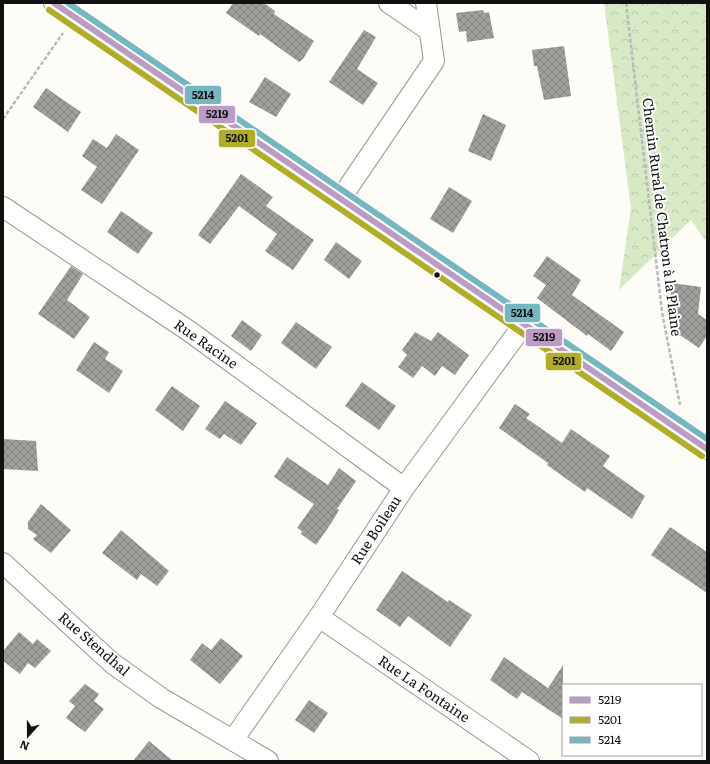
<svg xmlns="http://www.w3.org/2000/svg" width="710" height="764" viewBox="0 0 710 764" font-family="Literata,serif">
  <defs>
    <pattern id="forest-crowns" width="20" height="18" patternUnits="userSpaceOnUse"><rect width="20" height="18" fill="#d8eac5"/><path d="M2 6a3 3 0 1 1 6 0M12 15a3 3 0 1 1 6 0" fill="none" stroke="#b8c8a8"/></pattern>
    <pattern id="building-cross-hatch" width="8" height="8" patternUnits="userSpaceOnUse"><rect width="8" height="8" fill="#a19f9c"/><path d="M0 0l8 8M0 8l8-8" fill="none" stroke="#82807e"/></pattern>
  </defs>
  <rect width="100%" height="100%" fill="#fdfcf7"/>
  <!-- forest -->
  <path fill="url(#forest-crowns)" d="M 604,3 L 707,3 L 707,243 L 691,220 L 619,290 L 631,208 Z"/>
  <!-- building -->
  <path fill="url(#building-cross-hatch)" d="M 233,3 L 264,3 L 275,11 L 274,14 L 314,41 L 303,59 L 299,62 L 260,34 L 259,36 L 226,13 Z
    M 483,10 L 484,13 L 489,12 L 494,38 L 467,42 L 466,31 L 459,32 L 456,13 Z
    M 364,30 L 376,37 L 357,69 L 378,83 L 363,105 L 329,82 Z
    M 564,46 L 571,96 L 544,100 L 537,66 L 534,66 L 532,50 Z
    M 265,77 L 291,94 L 276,117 L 249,102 Z
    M 46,88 L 81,112 L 68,132 L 33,107 Z
    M 483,114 L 506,125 L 491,161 L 468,151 Z
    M 116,134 L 139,150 L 102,204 L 81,190 L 97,167 L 82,156 L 93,139 L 107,148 Z
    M 241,174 L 273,197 L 266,206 L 314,240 L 293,270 L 265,251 L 277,234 L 239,206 L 210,244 L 198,235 Z
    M 449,187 L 472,201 L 453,233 L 430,219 Z
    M 121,211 L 153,233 L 138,254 L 107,232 Z
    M 336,242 L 362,261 L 349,279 L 324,260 Z
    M 547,256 L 581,280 L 572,295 L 624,332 L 611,351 L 588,334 L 587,336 L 537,298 L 546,285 L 533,276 Z
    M 71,266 L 83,274 L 67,300 L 90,317 L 74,339 L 38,314 Z
    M 672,283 L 701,287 L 698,314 L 707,320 L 707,336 L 699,348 L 674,331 L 680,323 L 668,315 Z
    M 242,320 L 262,335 L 251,351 L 231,336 Z
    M 296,322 L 332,347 L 316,369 L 281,343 Z
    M 415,332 L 431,341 L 438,332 L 469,355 L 455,375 L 442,366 L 435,376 L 422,366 L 413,378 L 398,367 L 407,355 L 402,350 Z
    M 94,342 L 109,352 L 105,359 L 123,371 L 109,393 L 76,370 Z
    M 362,382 L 396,406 L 379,430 L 345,406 Z
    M 172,386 L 200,406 L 183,431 L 155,410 Z
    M 225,401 L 257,423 L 241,445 L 224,434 L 220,439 L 205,429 Z
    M 515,404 L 530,414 L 526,418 L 562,443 L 571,429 L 610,456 L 603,466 L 645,496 L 632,519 L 587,488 L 585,492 L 547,465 L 548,463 L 499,428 Z
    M 3,439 L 36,441 L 38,471 L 3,469 Z
    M 287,457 L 328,485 L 339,468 L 356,481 L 337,509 L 339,510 L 332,522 L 316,545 L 301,534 L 302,531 L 297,528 L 314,504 L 274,477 Z
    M 41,504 L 71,530 L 51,553 L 33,539 L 37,535 L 28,529 L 28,522 Z
    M 670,527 L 707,552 L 707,593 L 651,555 Z
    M 121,530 L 169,571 L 157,586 L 141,574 L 137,580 L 102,553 Z
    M 402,571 L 448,602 L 449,600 L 472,615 L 450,647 L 408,616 L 400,627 L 376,610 Z
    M 19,632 L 33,644 L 37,639 L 51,651 L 35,668 L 28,663 L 20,674 L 3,661 L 3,651 Z
    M 221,638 L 243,656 L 220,684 L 190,660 L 202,643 L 211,650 Z
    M 504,657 L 548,688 L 563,665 L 563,719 L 522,692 L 517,699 L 490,680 Z
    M 85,684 L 99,694 L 94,701 L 104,709 L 85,732 L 66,718 L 75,706 L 69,701 Z
    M 309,700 L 328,713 L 314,733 L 295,720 Z
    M 149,741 L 173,761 L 133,761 Z"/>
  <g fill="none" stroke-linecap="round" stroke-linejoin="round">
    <defs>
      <path id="minor" d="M 54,3 L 707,449
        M 389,3 L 430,31
        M 341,198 L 434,61 L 426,3
        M 3,207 L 189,331 L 404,488
        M 3,563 L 112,663 L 161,698 L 268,761
        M 319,617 L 529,761
        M 233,740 L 319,617 L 404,488 L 524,324"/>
    </defs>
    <!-- minor casing -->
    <use href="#minor" stroke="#979795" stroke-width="22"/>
    <!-- path -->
    <path stroke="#b9b9b8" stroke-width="2.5" stroke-dasharray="4 2" stroke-linecap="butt" d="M 626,3 L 662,312 L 680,405
      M 3,119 L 63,33"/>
    <!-- minor -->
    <use href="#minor" stroke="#fffffe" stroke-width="20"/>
    <defs>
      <path id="bus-1" d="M 54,3 L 707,449"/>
      <path id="bus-2" d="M 49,10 L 702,456"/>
      <path id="bus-3" d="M 68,3 L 707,439"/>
    </defs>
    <!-- bus-1 casing -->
    <use href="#bus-1" stroke="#fff" stroke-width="9"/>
    <!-- bus-2 casing -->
    <use href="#bus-2" stroke="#fff" stroke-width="9"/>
    <!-- bus-3 casing -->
    <use href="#bus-3" stroke="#fff" stroke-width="9"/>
    <!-- bus-1 -->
    <use href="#bus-1" stroke="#bc9cc4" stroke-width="6"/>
    <!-- bus-2 -->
    <use href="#bus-2" stroke="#b2ad27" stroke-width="6"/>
    <!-- bus-3 -->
    <use href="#bus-3" stroke="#75b6c0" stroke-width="6"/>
  </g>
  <!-- markers -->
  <circle fill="#111" stroke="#fff" stroke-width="1.5" cx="437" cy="275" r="3.5"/>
  <g text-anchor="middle" stroke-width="4" stroke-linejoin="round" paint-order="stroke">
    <!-- street labels -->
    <g font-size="14" fill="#111" stroke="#fff">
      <text transform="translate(662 217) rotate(83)" y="5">Chemin Rural de Chatron à la Plaine</text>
      <text transform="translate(206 344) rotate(35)" y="5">Rue Racine</text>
      <text transform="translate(376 530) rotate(-57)" y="5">Rue Boileau</text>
      <text transform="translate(94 644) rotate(41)" y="5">Rue Stendhal</text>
      <text transform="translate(424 689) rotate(34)" y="5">Rue La Fontaine</text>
    </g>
  </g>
  <g stroke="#fff" stroke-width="1.5">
    <rect x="184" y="85" width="38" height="20" rx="4" fill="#75b6c0"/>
    <rect x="198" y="105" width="38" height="19" rx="4" fill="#bc9cc4"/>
    <rect x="218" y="129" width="38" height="19" rx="4" fill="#b2ad27"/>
    <rect x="504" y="303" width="37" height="20" rx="4" fill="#75b6c0"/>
    <rect x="525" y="328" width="38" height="19" rx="4" fill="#bc9cc4"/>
    <rect x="545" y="352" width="37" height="19" rx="4" fill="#b2ad27"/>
  </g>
  <g font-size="11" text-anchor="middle" font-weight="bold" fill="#111">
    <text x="203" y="99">5214</text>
    <text x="217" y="118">5219</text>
    <text x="237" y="142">5201</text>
    <text x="522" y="317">5214</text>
    <text x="544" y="341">5219</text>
    <text x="564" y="365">5201</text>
  </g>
  <!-- border -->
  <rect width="710" height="764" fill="none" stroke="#111111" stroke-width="8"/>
  <!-- legend -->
  <rect x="562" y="684" width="140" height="72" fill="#ffffff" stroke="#a0a0a0"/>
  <rect x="570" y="697" width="20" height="6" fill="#bc9cc4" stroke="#a0a0a0"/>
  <text x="598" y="704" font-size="12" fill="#111111">5219</text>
  <rect x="570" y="717" width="20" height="6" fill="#b2ad27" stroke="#a0a0a0"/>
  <text x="598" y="724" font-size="12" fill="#111111">5201</text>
  <rect x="570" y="737" width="20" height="6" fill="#75b6c0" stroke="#a0a0a0"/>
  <text x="598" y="744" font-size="12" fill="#111111">5214</text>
  <!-- north arrow -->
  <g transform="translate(28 736) rotate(201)" stroke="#ffffff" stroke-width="3" paint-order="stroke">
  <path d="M0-3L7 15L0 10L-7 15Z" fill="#111111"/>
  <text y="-6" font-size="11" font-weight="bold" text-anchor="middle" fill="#111111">N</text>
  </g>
</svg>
